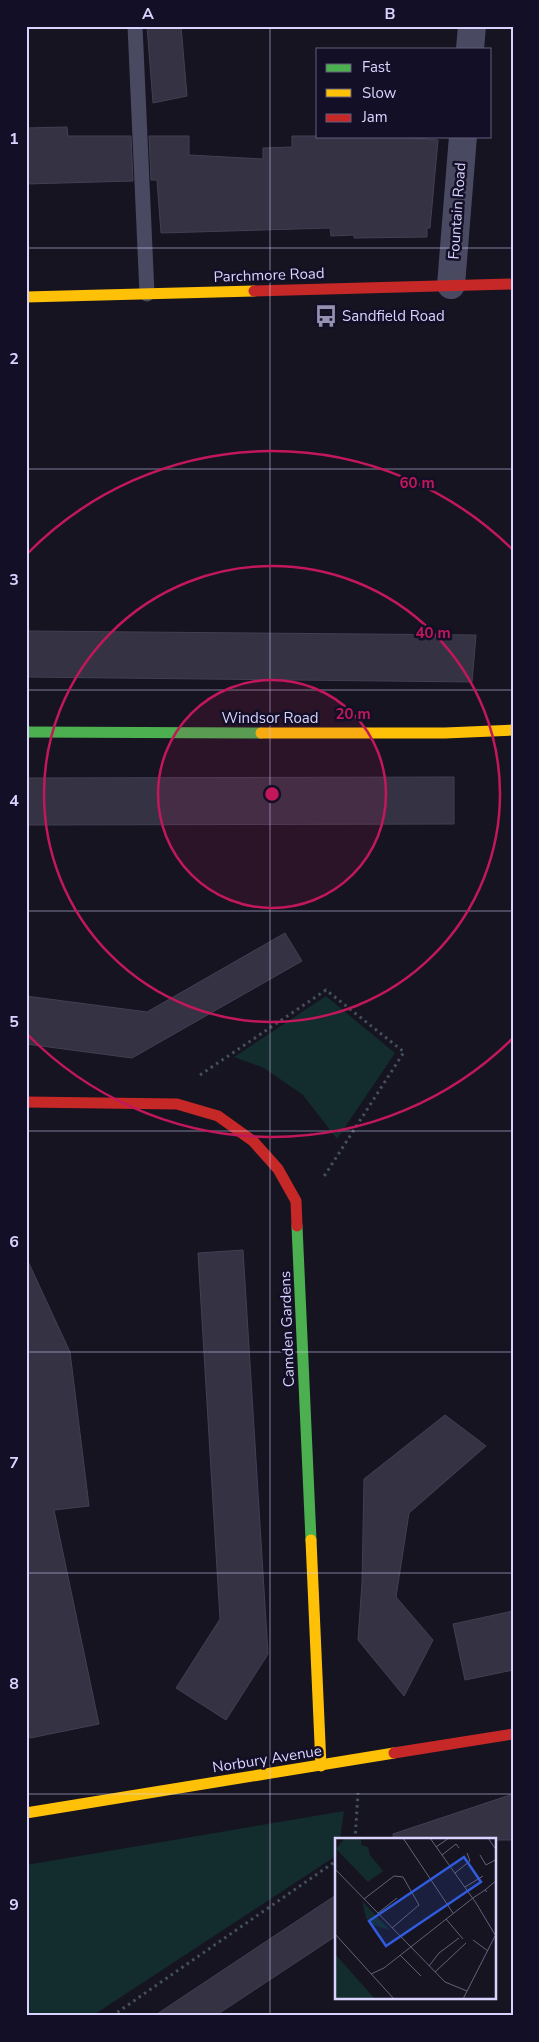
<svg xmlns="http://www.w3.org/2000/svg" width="539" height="2042" viewBox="0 0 539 2042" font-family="'Nunito Sans',sans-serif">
  <rect width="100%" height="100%" fill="#161421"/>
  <!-- green -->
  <path fill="#132c2d" d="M 326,996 L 395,1053 L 337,1139 L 303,1095 L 264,1068 L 234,1057 Z
    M 344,1811 L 340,1839 L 336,1840 L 336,1856 L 95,2014 L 82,2016 L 26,2016 L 26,1865 Z"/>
  <!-- building -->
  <path fill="#343243" stroke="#433f54" d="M 147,26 L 181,26 L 187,96 L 153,103 Z
    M 67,127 L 68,136 L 131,136 L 133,181 L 26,184 L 26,128 Z
    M 149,136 L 189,136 L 189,155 L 263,159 L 263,148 L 292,147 L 292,136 L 414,136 L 413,138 L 438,140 L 430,228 L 427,228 L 427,237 L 354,238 L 354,235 L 331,236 L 330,228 L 161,233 L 157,180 L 151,180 Z
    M 26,631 L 476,635 L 472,682 L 26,677 Z
    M 454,777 L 454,824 L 26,825 L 26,778 Z
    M 285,933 L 302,961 L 132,1058 L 26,1044 L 26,996 L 147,1012 Z
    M 243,1250 L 268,1654 L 226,1720 L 176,1688 L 220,1619 L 198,1253 Z
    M 26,1257 L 70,1352 L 89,1506 L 54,1510 L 99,1724 L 30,1738 L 26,1719 Z
    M 445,1415 L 486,1446 L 409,1513 L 396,1597 L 433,1640 L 404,1696 L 358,1640 L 362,1583 L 364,1479 Z
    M 513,1611 L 513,1670 L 465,1680 L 453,1624 Z
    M 513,1794 L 513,1840 L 394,1840 L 393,1834 Z
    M 336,1895 L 336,1936 L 215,2016 L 154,2016 Z"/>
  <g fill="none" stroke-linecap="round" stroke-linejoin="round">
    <!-- path -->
    <path stroke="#44505f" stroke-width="3" stroke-dasharray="2.5 4" stroke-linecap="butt" d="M 200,1075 L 326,990 L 404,1052 L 323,1178
      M 355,1840 L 358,1793
      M 112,2016 L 336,1861"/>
    <!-- lane -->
    <path stroke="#4a4962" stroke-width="15" d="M 135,26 L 147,294"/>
    <!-- street -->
    <path stroke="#4a4962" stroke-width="28" d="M 470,49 L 472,26
      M 451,285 L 463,136"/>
    <!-- fast -->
    <path stroke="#4caf50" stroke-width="11" d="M 26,732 L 261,733
      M 297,1226 L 311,1540"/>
    <!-- slow -->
    <path stroke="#ffc107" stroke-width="11" d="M 26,297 L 254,291
      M 261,733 L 445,733 L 513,730
      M 311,1540 L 321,1766
      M 26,1813 L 394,1753"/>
    <!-- jam -->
    <path stroke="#c62828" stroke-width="11" d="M 254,291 L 513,284
      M 26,1102 L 177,1104 L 218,1116 L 253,1141 L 278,1169 L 296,1201 L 297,1226
      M 394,1753 L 513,1734"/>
  </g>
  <!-- grid -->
  <path fill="none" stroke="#d9d4ff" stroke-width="1" stroke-opacity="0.55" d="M 270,26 L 270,2016M 26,248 L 513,248M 26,469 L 513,469M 26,690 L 513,690M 26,911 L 513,911M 26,1131 L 513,1131M 26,1352 L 513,1352M 26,1573 L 513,1573M 26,1794 L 513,1794"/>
  <!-- distance rings -->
  <circle cx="272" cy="794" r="114" fill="#c2185b" fill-opacity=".12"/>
  <g fill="none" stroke="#c2185b" stroke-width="2.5">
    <circle cx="272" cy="794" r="114"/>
    <circle cx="272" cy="794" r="228"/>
    <path d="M512 1039A343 343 0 0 1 27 1034M27 554A343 343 0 0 1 512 549"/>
  </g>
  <!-- icons -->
  <defs>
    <symbol id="bus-bare" viewBox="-9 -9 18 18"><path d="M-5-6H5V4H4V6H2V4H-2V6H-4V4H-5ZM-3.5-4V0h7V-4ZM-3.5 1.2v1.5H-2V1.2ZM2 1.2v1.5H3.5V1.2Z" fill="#9591b1" stroke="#130f26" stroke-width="2.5" paint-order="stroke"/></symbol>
  </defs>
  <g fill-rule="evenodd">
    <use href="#bus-bare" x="310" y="300" width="32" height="32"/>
  </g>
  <g text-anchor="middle" stroke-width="5" stroke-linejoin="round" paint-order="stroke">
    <!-- street labels -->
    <g font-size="15" fill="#d9d4ff" stroke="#130f26">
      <text transform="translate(457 211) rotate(-86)" y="5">Fountain Road</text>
      <text transform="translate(269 275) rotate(-2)" y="5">Parchmore Road</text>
      <text x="270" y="723">Windsor Road</text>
      <text transform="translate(287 1329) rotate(-92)" y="5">Camden Gardens</text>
      <text transform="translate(267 1759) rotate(-9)" y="5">Norbury Avenue</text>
    </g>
    <!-- poi labels -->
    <g font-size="15" fill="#d9d4ff" stroke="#130f26" text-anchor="start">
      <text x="342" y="321">Sandfield Road</text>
    </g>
  </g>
  <!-- overview -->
  <g transform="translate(335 1838)">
    <rect width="161" height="161" fill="#161421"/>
    <path d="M 10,0 L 26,0 L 26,7 L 33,9 L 35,17 L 48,33 L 33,44 L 1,11 ZM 27,63 L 55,92 L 38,87 L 31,80 ZM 0,116 L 40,161 L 0,161 Z" fill="#132c2d"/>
    <path fill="none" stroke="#64617a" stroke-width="1" d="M 68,0 L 118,75M 95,0 L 141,65 L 162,100M 153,0 L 162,13M 101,9 L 114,0M 107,17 L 121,6 L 124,10M 145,17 L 151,27 L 162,21M 0,31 L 110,144 L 132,153M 120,35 L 135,23 L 132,15M 130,49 L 148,38M 150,52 L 162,42M 138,60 L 150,52 L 152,54M 29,61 L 59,38 L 68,39 L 84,67 L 57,90M 43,75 L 62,60M 111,81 L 128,101M 0,96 L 59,161M 138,102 L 153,113M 65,117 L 86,138M 94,128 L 104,115 L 124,100M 100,134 L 131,105M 36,136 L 49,130 L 138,60M 128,161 L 160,98"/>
    <path fill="#305bdc" fill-opacity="0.15" stroke="#305bdc" stroke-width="2.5" d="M 129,19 L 146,44 L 51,108 L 34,83 Z"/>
    <rect width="161" height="161" fill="none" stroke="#d9d4ff" stroke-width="2.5"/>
  </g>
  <circle cx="272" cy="794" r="8" fill="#c2185b" stroke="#130f26" stroke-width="2.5"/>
  <g font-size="15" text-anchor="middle" font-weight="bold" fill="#c2185b" stroke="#130f26" stroke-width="5" stroke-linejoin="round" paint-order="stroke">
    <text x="417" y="488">60 m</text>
    <text x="433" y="638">40 m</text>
    <text x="353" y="719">20 m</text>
  </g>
  <!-- border -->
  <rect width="539" height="2042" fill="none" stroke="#130f26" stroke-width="55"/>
  <!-- legend -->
  <rect x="316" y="48" width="175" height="90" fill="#130f26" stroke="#625e7d"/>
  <rect x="326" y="64" width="25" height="8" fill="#4caf50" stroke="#625e7d"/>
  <text x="362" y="72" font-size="15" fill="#d9d4ff">Fast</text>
  <rect x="326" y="89" width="25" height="8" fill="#ffc107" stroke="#625e7d"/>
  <text x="362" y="98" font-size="15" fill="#d9d4ff">Slow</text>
  <rect x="326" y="114" width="25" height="8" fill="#c62828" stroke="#625e7d"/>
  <text x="362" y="122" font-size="15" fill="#d9d4ff">Jam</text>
  <rect x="28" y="28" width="484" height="1986" fill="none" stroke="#d9d4ff" stroke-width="2"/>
  <g font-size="16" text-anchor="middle" font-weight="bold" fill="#d9d4ff">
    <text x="148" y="19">A</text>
    <text x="390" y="19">B</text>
    <text x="14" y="144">1</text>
    <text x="14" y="364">2</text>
    <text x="14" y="585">3</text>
    <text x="14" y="806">4</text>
    <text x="14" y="1027">5</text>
    <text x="14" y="1247">6</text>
    <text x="14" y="1468">7</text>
    <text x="14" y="1689">8</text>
    <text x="14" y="1910">9</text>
  </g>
</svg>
